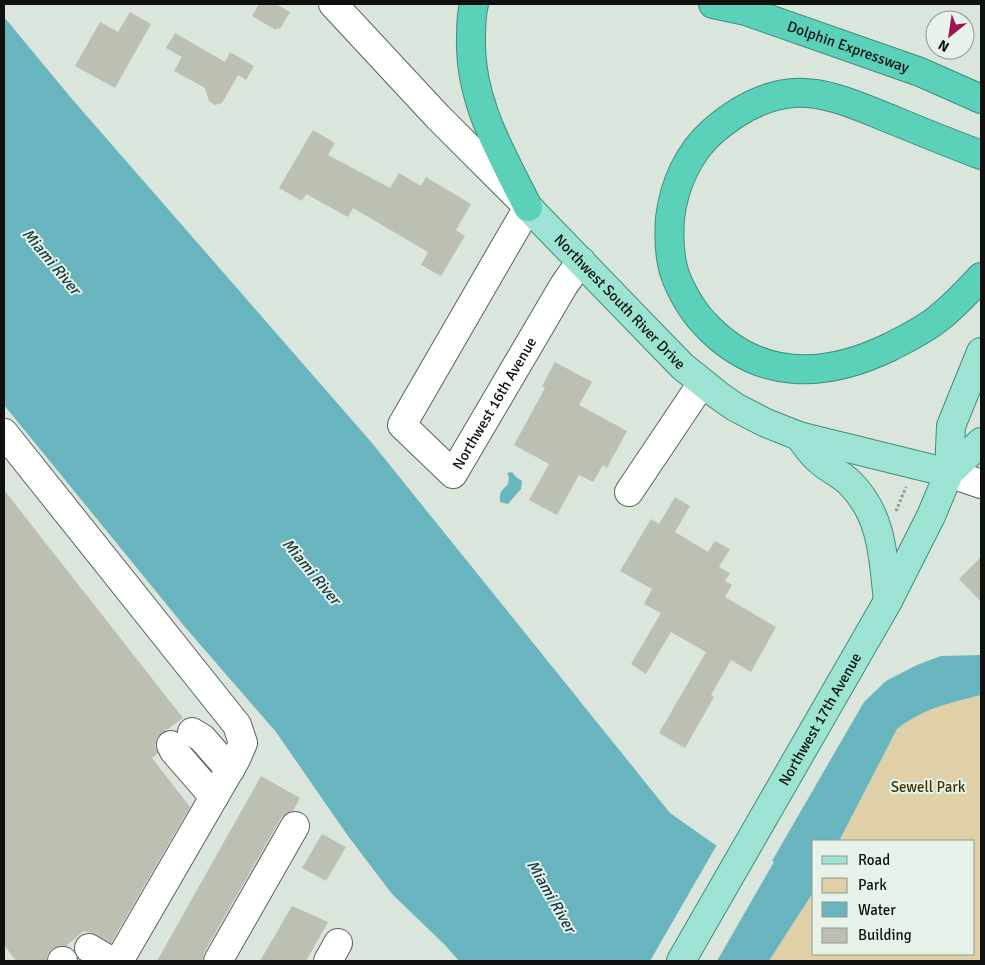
<svg xmlns="http://www.w3.org/2000/svg" width="985" height="965" viewBox="0 0 985 965" font-family="Signika,sans-serif">
  <rect width="100%" height="100%" fill="#dae5db"/>
  <!-- green -->
  <path fill="#dfd0a7" d="M 981,695 L 981,961 L 769,961 L 814,891 L 814,954 L 974,954 L 974,841 L 839,841 L 897,729 C 926,707 947,704 981,695 Z"/>
  <!-- water -->
  <path fill="#69b5bf" d="M 4,17 L 72,99 L 372,443 L 670,813 L 714,844 L 765,873 L 864,702 L 886,681 L 917,665 L 941,656 L 981,655 L 981,695 C 947,704 926,707 897,729 L 839,841 L 814,841 L 814,891 L 769,961 L 459,961 L 445,945 L 392,894 L 348,836 L 276,732 L 185,627 L 4,405 Z
    M 512,472 L 516,477 L 522,481 L 521,489 L 508,504 L 500,502 C 499,491 502,491 508,484 L 509,477 L 507,473 Z"/>
  <!-- pier -->
  <path fill="#dae5db" d="M 718,843 L 764,869 L 770,860 L 774,862 L 717,961 L 650,961 Z"/>
  <!-- building -->
  <path fill="#bcc0b3" d="M 259,4 L 276,4 L 290,12 L 280,29 L 277,28 L 276,30 L 252,16 Z
    M 130,12 L 151,24 L 115,88 L 75,66 L 100,22 L 118,32 Z
    M 175,33 L 225,62 L 230,52 L 254,66 L 246,80 L 238,75 L 222,103 L 215,105 L 209,101 L 205,88 L 174,71 L 182,57 L 166,48 Z
    M 313,130 L 335,143 L 328,155 L 390,188 L 399,173 L 421,186 L 426,177 L 471,204 L 456,230 L 465,236 L 441,276 L 421,265 L 428,252 L 353,208 L 348,217 L 306,194 L 302,201 L 279,188 Z
    M 555,362 L 592,382 L 579,405 L 627,431 L 607,468 L 603,465 L 593,482 L 579,475 L 557,515 L 529,500 L 549,464 L 514,445 L 545,388 L 542,386 Z
    M 4,490 L 183,718 L 158,736 L 155,745 L 158,753 L 152,758 L 190,807 L 111,943 L 96,934 L 84,931 L 66,946 L 54,948 L 48,954 L 46,961 L 16,961 L 4,945 Z
    M 675,497 L 690,506 L 675,532 L 708,552 L 715,541 L 730,549 L 719,567 L 730,573 L 725,581 L 732,585 L 725,597 L 776,627 L 751,672 L 731,660 L 711,695 L 714,697 L 685,748 L 659,733 L 706,652 L 671,632 L 646,674 L 631,664 L 661,613 L 644,604 L 652,589 L 620,571 L 651,519 L 659,524 Z
    M 981,557 L 981,602 L 959,579 Z
    M 261,776 L 300,798 L 293,811 L 287,813 L 281,818 L 204,953 L 202,961 L 157,961 Z
    M 322,834 L 346,847 L 326,881 L 302,868 Z
    M 292,906 L 328,922 L 306,961 L 260,961 Z"/>
  <g fill="none" stroke-linecap="round" stroke-linejoin="round">
    <defs>
      <g id="minor">
        <path id="s1" d="M 333,4 L 438,117 L 528,207 L 402,425 L 453,474 L 564,285 L 581,261"/>
        <path d="M 4,433 L 237,725 L 243,743 L 236,759 L 119,961"/>
        <path d="M 949,473 L 981,484"/>
        <path d="M 629,492 L 702,383"/>
        <path d="M 192,732 L 202,738 L 230,770"/>
        <path d="M 171,745 L 174,751 L 214,797"/>
        <path d="M 89,948 L 111,961"/>
        <path d="M 62,961 L 63,961"/>
        <path d="M 218,961 L 295,826"/>
        <path d="M 328,961 L 338,943"/>
      </g>
      <g id="major">
        <path id="s2" d="M 528,207 L 682,366 L 718,395 L 735,407 L 766,423 L 799,436 L 949,473"/>
        <path d="M 799,436 C 805,444 811,454 819,460 C 828,469 840,473 850,483 C 883,516 883,557 888,601"/>
        <path d="M 949,473 L 981,442"/>
        <path id="s3" d="M 681,961 L 888,601 L 931,516 L 949,473 L 951,426 L 981,352"/>
      </g>
      <g id="highway">
        <path d="M 474,4 C 471,15 471,26 471,38 C 469,100 501,153 528,207"/>
        <path id="s4" d="M 713,4 L 746,11 L 920,72 L 981,99"/>
        <path d="M 981,155 C 952,144 922,132 893,120 C 862,108 828,91 794,93 C 764,95 735,112 713,131 C 688,153 674,185 670,218 C 669,233 669,249 672,263 C 675,282 692,311 705,324 C 758,381 824,379 890,347 C 907,338 925,330 940,317 C 955,305 968,291 981,277"/>
      </g>
    </defs>
    <!-- minor casing -->
    <use href="#minor" stroke="#59635a" stroke-width="30"/>
    <!-- major casing -->
    <use href="#major" stroke="#3f8e7c" stroke-width="30"/>
    <!-- highway casing -->
    <use href="#highway" stroke="#3f8e7c" stroke-width="30"/>
    <!-- path -->
    <path stroke="#8d958e" stroke-width="3" stroke-dasharray="2.5 2.5" stroke-linecap="butt" d="M 896,511 L 906,487"/>
    <!-- minor -->
    <use href="#minor" stroke="#fff" stroke-width="28"/>
    <!-- major -->
    <use href="#major" stroke="#9ce3d4" stroke-width="28"/>
    <!-- highway -->
    <use href="#highway" stroke="#5ad1b8" stroke-width="28"/>
  </g>
  <g text-anchor="middle" stroke-width="4" stroke-linejoin="round" paint-order="stroke">
    <!-- street labels -->
    <g font-size="15" fill="#0e110e" stroke="#e7f2e8">
      <text dy="5" stroke="none"><textPath href="#s4" startOffset="142">Dolphin Expressway</textPath></text>
      <text dy="5" stroke="none"><textPath href="#s2" startOffset="132">Northwest South River Drive</textPath></text>
      <text dy="5" stroke="none"><textPath href="#s1" startOffset="686">Northwest 16th Avenue</textPath></text>
      <text dy="5" stroke="none"><textPath href="#s3" startOffset="279">Northwest 17th Avenue</textPath></text>
    </g>
    <!-- park labels -->
    <g font-size="15" fill="#413203" stroke="#e7f2e8">
      <text x="928" y="792">Sewell Park</text>
    </g>
    <!-- water labels -->
    <g font-size="16" font-style="italic" fill="#163b40" stroke="#e7f2e8">
      <text transform="translate(52 261) rotate(50)" y="6">Miami River</text>
      <text transform="translate(312 571) rotate(50)" y="6">Miami River</text>
      <text transform="translate(552 896) rotate(60)" y="6">Miami River</text>
    </g>
  </g>
  <!-- border -->
  <rect width="985" height="965" fill="none" stroke="#0e110e" stroke-width="10"/>
  <!-- legend -->
  <rect x="812" y="840" width="162" height="115" fill="#e7f2e8" stroke="#909891"/>
  <rect x="822" y="856" width="25" height="8" fill="#9ce3d4" stroke="#909891"/>
  <text x="858" y="865" font-size="15" fill="#0e110e">Road</text>
  <rect x="822" y="878" width="25" height="15" fill="#dfd0a7" stroke="#909891"/>
  <text x="858" y="890" font-size="15" fill="#0e110e">Park</text>
  <rect x="822" y="902" width="25" height="15" fill="#69b5bf" stroke="#909891"/>
  <text x="858" y="915" font-size="15" fill="#0e110e">Water</text>
  <rect x="822" y="928" width="25" height="15" fill="#bcc0b3" stroke="#909891"/>
  <text x="858" y="940" font-size="15" fill="#0e110e">Building</text>
  <!-- north arrow -->
  <g transform="translate(950 35) rotate(210)"><circle r="24" fill="#e7f2e8" stroke="#909891"/>
  <path d="M0-4L9 19L0 12L-9 19Z" fill="#a31153"/>
  <text y="-8" font-size="14" font-weight="bold" text-anchor="middle" fill="#0e110e">N</text>
  </g>
</svg>
